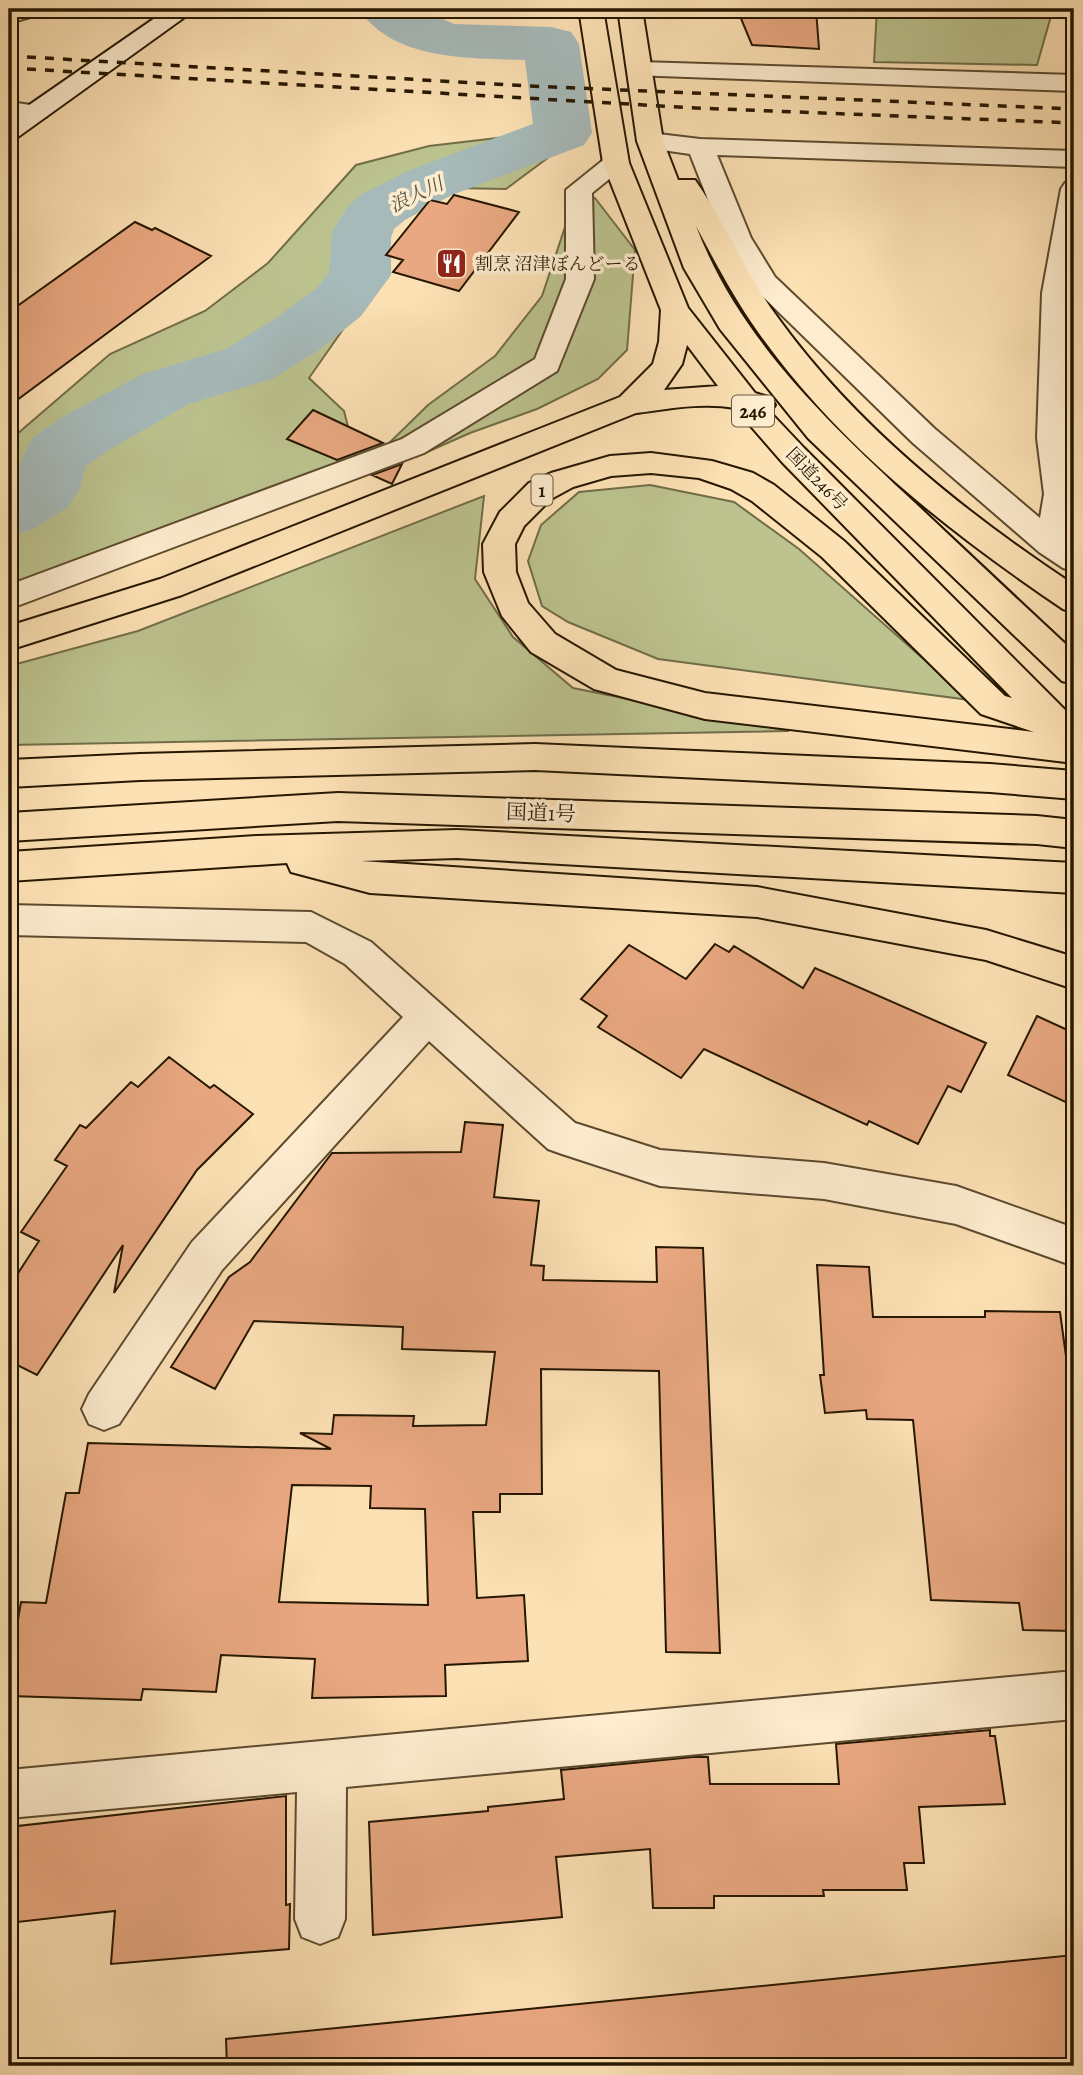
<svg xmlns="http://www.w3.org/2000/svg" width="1083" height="2075" viewBox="0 0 1083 2075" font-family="Alegreya,'Noto Serif JP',serif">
  <rect width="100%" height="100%" fill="#fce1b4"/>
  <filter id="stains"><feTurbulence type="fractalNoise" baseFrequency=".00286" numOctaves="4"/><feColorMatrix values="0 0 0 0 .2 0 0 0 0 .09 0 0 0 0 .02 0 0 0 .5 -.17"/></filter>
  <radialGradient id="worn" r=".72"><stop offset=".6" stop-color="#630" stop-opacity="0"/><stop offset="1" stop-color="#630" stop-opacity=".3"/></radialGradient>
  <!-- green -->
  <path fill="#bcc38f" stroke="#716d48" stroke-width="2" d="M 877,9 L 1053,9 L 1037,65 L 874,62 Z
    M 540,133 L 564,137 L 553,154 L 506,189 L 453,188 L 408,208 L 359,264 L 382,284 L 358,308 L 309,378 L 344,411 L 357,462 L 9,589 L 9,441 L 110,354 L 205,311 L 268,263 L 356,165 L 429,146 Z
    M 595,198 L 635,250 L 627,350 L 598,379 L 537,409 L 470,433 L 416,457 L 378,454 L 428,405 L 495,356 L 542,296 L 568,218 L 567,199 Z
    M 650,485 L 734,502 L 799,549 L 970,700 L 658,659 L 568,622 L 542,606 L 528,561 L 541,525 L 579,492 Z
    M 484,496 L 475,579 L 513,637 L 573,688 L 789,731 L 9,745 L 9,666 L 138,631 Z"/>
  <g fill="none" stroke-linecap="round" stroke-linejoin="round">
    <!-- river -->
    <path fill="#a6baba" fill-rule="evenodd" d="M 359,9 L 421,9 L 454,24 L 551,27 L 571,32 L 579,44 L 592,133 L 584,145 L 452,195 L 405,220 L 394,229 L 391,238 L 391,275 L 361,316 L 319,350 L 272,379 L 189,404 L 112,448 L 86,466 L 79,490 L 68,507 L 34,529 L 9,536 L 9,480 L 14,476 L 32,438 L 64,416 L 143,374 L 226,349 L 273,320 L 317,288 L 329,273 L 332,231 L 349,205 L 362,194 L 410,170 L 533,124 L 525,60 C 470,58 393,61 359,9 Z"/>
  </g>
  <!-- building -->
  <path fill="#e9a881" stroke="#261701" stroke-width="2" fill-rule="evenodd" d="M 737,9 L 816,9 L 819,49 L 752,45 Z
    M 454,195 L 519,212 L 459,291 L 393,272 L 403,260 L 386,255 L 430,200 L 447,204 Z
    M 135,222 L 152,230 L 155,228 L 211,256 L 9,406 L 9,312 Z
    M 313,410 L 383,443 L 337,460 L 287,439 Z
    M 402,464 L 392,484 L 372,475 Z
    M 715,944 L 729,952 L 734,946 L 803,988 L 815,968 L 986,1043 L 961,1092 L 948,1086 L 918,1144 L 869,1121 L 867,1125 L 704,1049 L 681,1078 L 598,1027 L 607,1016 L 581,999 L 629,945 L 686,979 Z
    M 1037,1016 L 1074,1033 L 1074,1106 L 1008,1075 Z
    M 169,1057 L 210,1088 L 214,1085 L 253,1114 L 197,1170 L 114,1293 L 123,1245 L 37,1375 L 9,1361 L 9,1287 L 39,1241 L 21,1232 L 67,1166 L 55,1160 L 80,1125 L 86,1128 L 131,1082 L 138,1087 Z
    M 465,1122 L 503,1125 L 494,1197 L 539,1201 L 531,1265 L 544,1266 L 543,1280 L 657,1282 L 656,1247 L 703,1248 L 720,1653 L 666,1652 L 659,1371 L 541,1369 L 542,1494 L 500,1494 L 500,1512 L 473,1512 L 477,1598 L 524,1595 L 528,1661 L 445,1665 L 446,1696 L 312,1698 L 315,1659 L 221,1655 L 216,1692 L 143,1689 L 141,1700 L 9,1696 L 9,1672 L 21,1602 L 46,1603 L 66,1493 L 79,1493 L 88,1443 L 331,1449 L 300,1433 L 332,1434 L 334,1415 L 414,1416 L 413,1426 L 486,1425 L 495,1352 L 402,1349 L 403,1327 L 254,1321 L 215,1389 L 171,1367 L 229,1277 L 250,1262 L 332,1153 L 461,1152 ZM 292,1485 L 371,1486 L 370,1508 L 425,1509 L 428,1605 L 279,1602 Z
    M 817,1265 L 869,1267 L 873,1317 L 985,1317 L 985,1311 L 1060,1312 L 1074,1415 L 1074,1631 L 1023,1630 L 1019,1603 L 931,1600 L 913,1420 L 867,1419 L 866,1410 L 825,1413 L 820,1375 L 824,1375 Z
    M 990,1730 L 990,1736 L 995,1736 L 1005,1804 L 919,1807 L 924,1863 L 904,1863 L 907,1890 L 823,1890 L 824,1896 L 714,1896 L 714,1908 L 653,1908 L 650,1849 L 556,1857 L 562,1917 L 373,1935 L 369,1822 L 488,1811 L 488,1807 L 564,1799 L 561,1770 L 693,1757 L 708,1757 L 710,1784 L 839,1784 L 836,1744 Z
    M 286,1796 L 286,1905 L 290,1904 L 289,1949 L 111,1964 L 115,1911 L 9,1923 L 9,1827 Z
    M 1074,1955 L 1074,2066 L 227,2066 L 226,2039 Z"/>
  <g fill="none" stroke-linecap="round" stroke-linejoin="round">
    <defs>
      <path id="street" d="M 9,9 L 44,9 L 41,14 L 9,23 Z
        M 640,62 L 1074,75 L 1074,91 L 631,75 L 627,70 L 631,65 Z
        M 9,102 L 46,107 L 50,112 L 46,117 L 9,118 Z
        M 650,133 L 700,139 L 1074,151 L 1074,167 L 717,155 L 751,238 L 775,277 L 935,429 L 1040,518 L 1044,494 L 1037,438 L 1042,293 L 1061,189 L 1065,183 L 1074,181 L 1067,438 L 1074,501 L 1067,540 L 1074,545 L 1074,571 L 1063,568 L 1039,552 L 913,443 L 755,289 L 723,238 L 690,154 L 641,147 L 637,141 L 641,135 Z
        M 616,155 L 625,157 L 629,163 L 592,193 L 594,279 L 557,371 L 424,453 L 9,609 L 9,585 L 402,439 L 535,359 L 566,279 L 566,190 L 607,157 Z
        M 9,905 L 311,912 L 371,942 L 575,1123 L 660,1150 L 824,1163 L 956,1186 L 1074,1228 L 1074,1266 L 956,1224 L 824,1199 L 660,1186 L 562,1154 L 548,1149 L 429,1041 L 222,1270 L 119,1424 L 104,1430 L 89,1424 L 82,1409 L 89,1394 L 192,1242 L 403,1017 L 345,964 L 306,942 L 9,935 Z
        M 1074,1671 L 1074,1719 L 346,1787 L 345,1919 L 338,1937 L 320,1944 L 302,1937 L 295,1919 L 297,1792 L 9,1818 L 9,1770 Z"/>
      <path id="secondary" d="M 168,9 L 196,9 L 18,137 L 9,139 L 9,119 Z"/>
      <path id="highway" d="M 579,9 L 603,9 L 629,163 L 688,308 L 755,393 L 771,398 L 775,405 L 770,412 L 804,448 L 1074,719 L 1074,763 L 705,719 L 594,689 L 531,652 L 502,616 L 484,572 L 483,544 L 500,512 L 529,483 L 551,473 L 610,456 L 651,453 L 712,461 L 753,473 L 774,485 L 844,541 L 1005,696 L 1012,698 L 782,462 L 735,408 C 702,402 668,409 636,413 L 182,595 L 9,650 L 9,626 L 160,579 L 620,397 L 653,364 L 659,342 L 661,310 L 603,163 ZM 687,345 L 718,386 L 664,390 L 682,364 ZM 651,473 L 699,478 L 731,489 L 752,501 L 822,557 L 981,714 L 1034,732 L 705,693 L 616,670 L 555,634 L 528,603 L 516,572 L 515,544 L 524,526 L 551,499 L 573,487 L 611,476 Z
        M 618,9 L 642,9 L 663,141 L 678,180 L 695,180 C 726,224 746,275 778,318 C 856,426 964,512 1074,585 L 1074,613 L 1063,609 C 949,532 838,445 758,332 C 734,298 715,262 696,226 C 739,339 828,422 915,503 C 968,553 1021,603 1074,652 L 1074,684 L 1062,681 L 808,438 L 720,329 L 684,268 L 637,141 Z
        M 535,744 L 990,764 L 1074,771 L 1074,799 L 990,792 L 535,770 L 140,780 L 9,787 L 9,760 L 140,754 Z
        M 338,793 L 1037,816 L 1074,820 L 1074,848 L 1037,844 L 338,821 L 9,841 L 9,813 Z
        M 457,830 L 1074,863 L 1074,893 L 457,858 L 361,861 L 757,887 L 986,930 L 1074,957 L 1074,989 L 986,960 L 757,917 L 370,893 L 291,872 L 287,863 L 9,881 L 9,852 L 257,836 Z"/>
    </defs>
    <!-- street casing -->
    <use href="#street" stroke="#5c4a2e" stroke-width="4"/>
    <!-- secondary casing -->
    <use href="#secondary" stroke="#261701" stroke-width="4"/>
    <!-- highway casing -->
    <use href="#highway" stroke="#261701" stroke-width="4"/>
    <!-- street -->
    <use href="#street" fill="#fdecce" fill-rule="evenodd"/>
    <!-- secondary -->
    <use href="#secondary" fill="#fdecce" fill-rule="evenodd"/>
    <!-- highway -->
    <use href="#highway" fill="#fce1b4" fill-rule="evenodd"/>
    <!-- rail -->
    <path stroke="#261701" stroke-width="3.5" stroke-dasharray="9 9" stroke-linecap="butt" d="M 9,56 L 528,86 L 1074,109
      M 9,68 L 696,108 L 1074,123"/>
  </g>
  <!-- icons -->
  <defs>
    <symbol id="restaurant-square" viewBox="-11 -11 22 22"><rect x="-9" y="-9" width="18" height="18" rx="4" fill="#8f2418" stroke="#fdecce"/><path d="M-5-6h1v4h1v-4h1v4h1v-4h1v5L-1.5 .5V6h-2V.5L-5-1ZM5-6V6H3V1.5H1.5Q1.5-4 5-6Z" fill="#fff"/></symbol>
  </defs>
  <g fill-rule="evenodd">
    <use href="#restaurant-square" x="434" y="246" width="35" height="35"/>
  </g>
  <g text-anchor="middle" stroke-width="7" stroke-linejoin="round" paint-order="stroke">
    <!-- far-poi labels -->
    <g font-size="18" fill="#261701" stroke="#fdecce" text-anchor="start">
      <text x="475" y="270">割烹 沼津ぼんどーる</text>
    </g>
    <!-- far-street labels -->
    <g font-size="18" fill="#261701" stroke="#fdecce">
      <text transform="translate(817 479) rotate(46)" y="6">国道246号</text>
    </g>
    <!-- far-water labels -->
    <g font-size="19" font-style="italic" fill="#535042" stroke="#fdecce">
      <text transform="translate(416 194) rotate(-25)" y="7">浪人川</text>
    </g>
    <!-- shield labels -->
    <g fill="#fdecce" stroke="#66573e" stroke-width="2">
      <rect x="732" y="395.5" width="42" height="31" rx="5"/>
      <rect x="531.5" y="474.5" width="21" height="31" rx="5"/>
    </g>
    <g font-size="19" font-weight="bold" fill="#261701">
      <text x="753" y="418">246</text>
      <text x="542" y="497">1</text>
    </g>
    <!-- street labels -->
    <g font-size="21" fill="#261701" stroke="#fdecce">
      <text transform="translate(541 813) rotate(2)" y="7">国道1号</text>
    </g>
  </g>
  <!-- margin -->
  <rect width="1083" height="2075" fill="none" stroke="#fce1b4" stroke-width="35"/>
  <rect x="10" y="10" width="1062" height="2054" fill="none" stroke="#261701" stroke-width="3.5"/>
  <rect x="18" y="18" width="1048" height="2040" fill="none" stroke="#261701" stroke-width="2"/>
  <rect width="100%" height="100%" filter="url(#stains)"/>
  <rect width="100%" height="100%" fill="url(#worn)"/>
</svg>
